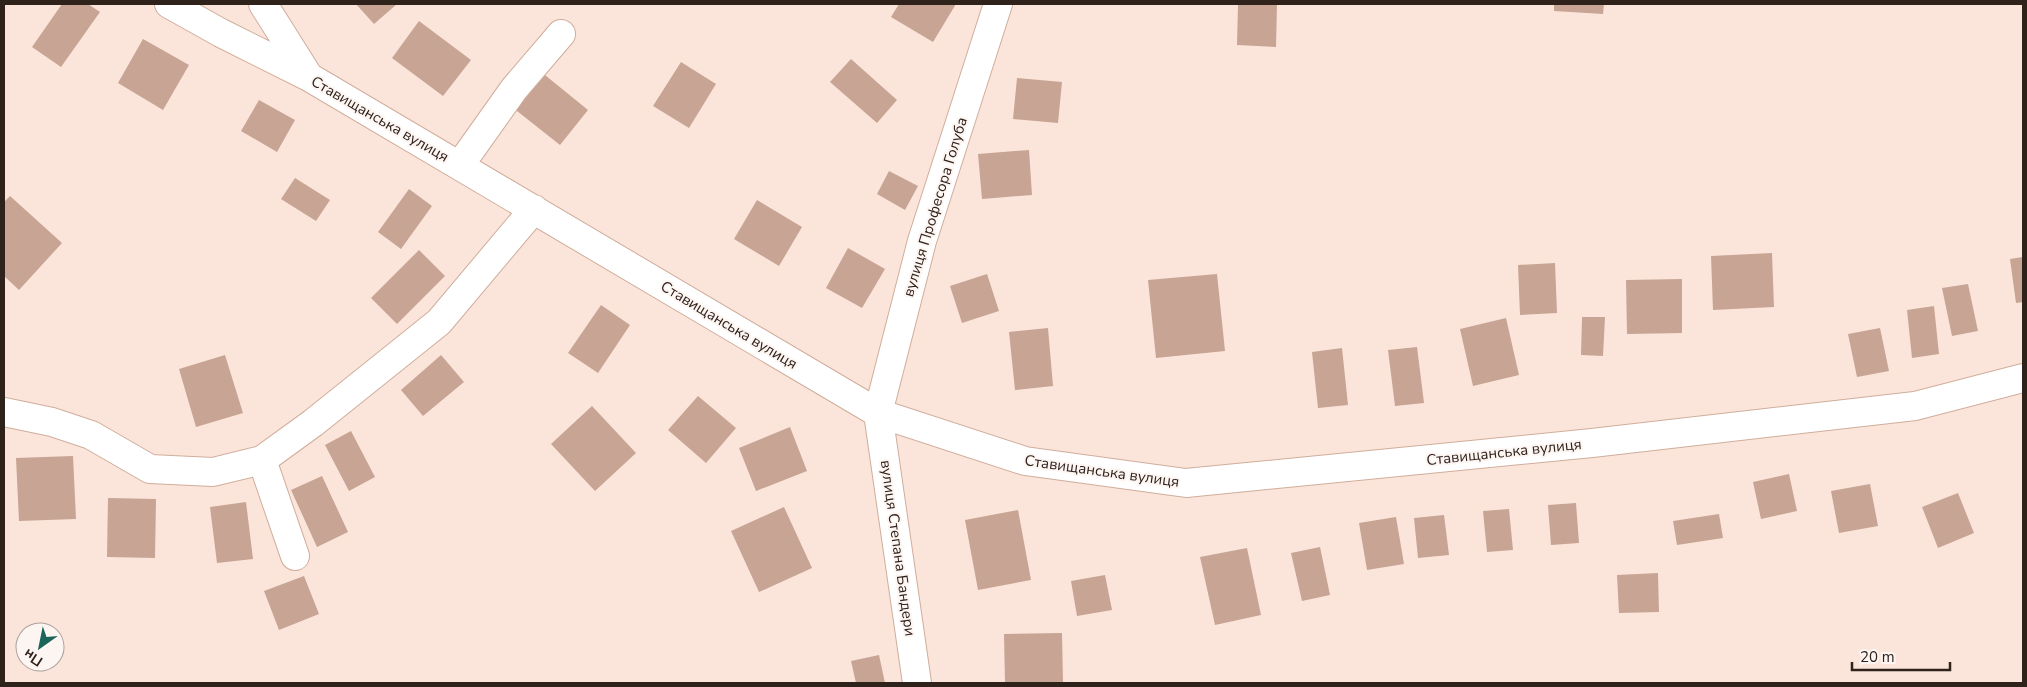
<svg xmlns="http://www.w3.org/2000/svg" width="2027" height="687" viewBox="0 0 2027 687" font-family="'Nunito Sans',sans-serif">
  <rect width="100%" height="100%" fill="#fbe5da"/>
  <!-- building -->
  <path fill="#c7a493" d="M 62,4 L 88,4 L 100,12 L 61,67 L 32,47 Z
    M 356,4 L 397,4 L 374,24 Z
    M 899,4 L 956,4 L 933,42 L 891,17 Z
    M 1238,4 L 1277,4 L 1276,47 L 1237,45 Z
    M 1554,4 L 1604,4 L 1603,14 L 1554,11 Z
    M 419,21 L 471,60 L 443,96 L 392,58 Z
    M 143,39 L 189,65 L 163,110 L 118,83 Z
    M 851,59 L 897,100 L 877,123 L 830,82 Z
    M 681,62 L 716,84 L 689,128 L 653,106 Z
    M 540,71 L 588,110 L 560,145 L 512,107 Z
    M 1017,78 L 1062,82 L 1058,123 L 1013,119 Z
    M 259,100 L 295,120 L 277,152 L 241,131 Z
    M 1029,150 L 1032,195 L 982,199 L 978,154 Z
    M 889,171 L 918,186 L 905,210 L 877,194 Z
    M 295,178 L 330,200 L 316,221 L 281,199 Z
    M 409,189 L 432,206 L 401,249 L 378,232 Z
    M 10,196 L 62,243 L 19,290 L 4,276 L 4,202 Z
    M 757,200 L 802,227 L 779,266 L 734,239 Z
    M 848,248 L 885,269 L 862,308 L 826,288 Z
    M 419,250 L 445,276 L 397,324 L 371,298 Z
    M 1772,253 L 1774,307 L 1713,310 L 1711,256 Z
    M 2023,257 L 2023,302 L 2016,303 L 2010,259 Z
    M 1555,263 L 1557,313 L 1520,315 L 1518,265 Z
    M 987,274 L 999,311 L 962,323 L 950,286 Z
    M 1217,274 L 1225,351 L 1156,358 L 1148,280 Z
    M 1682,279 L 1682,333 L 1627,334 L 1626,280 Z
    M 1968,284 L 1978,331 L 1952,336 L 1942,288 Z
    M 601,305 L 630,325 L 598,373 L 568,353 Z
    M 1934,306 L 1939,354 L 1912,358 L 1907,310 Z
    M 1582,317 L 1605,317 L 1603,356 L 1581,355 Z
    M 1506,318 L 1519,375 L 1473,386 L 1460,329 Z
    M 1048,328 L 1053,386 L 1015,390 L 1009,332 Z
    M 1880,328 L 1889,371 L 1857,377 L 1848,334 Z
    M 1417,347 L 1424,403 L 1395,406 L 1388,350 Z
    M 1342,348 L 1348,405 L 1318,408 L 1312,352 Z
    M 225,355 L 243,413 L 196,427 L 179,369 Z
    M 441,355 L 464,382 L 423,416 L 401,390 Z
    M 698,396 L 736,428 L 706,463 L 668,430 Z
    M 592,406 L 636,453 L 595,491 L 551,444 Z
    M 790,427 L 807,471 L 756,491 L 739,448 Z
    M 351,431 L 375,477 L 349,491 L 325,445 Z
    M 73,456 L 76,519 L 19,521 L 16,458 Z
    M 1789,474 L 1797,511 L 1761,519 L 1753,482 Z
    M 322,476 L 348,532 L 317,547 L 291,490 Z
    M 1870,484 L 1878,526 L 1839,533 L 1831,491 Z
    M 1958,493 L 1974,533 L 1938,548 L 1922,507 Z
    M 108,498 L 156,499 L 155,558 L 107,557 Z
    M 246,502 L 253,559 L 217,563 L 210,507 Z
    M 1576,503 L 1579,543 L 1551,545 L 1548,505 Z
    M 784,507 L 812,568 L 759,592 L 731,531 Z
    M 1509,509 L 1513,550 L 1487,552 L 1483,511 Z
    M 1018,510 L 1031,580 L 978,590 L 965,520 Z
    M 1719,514 L 1723,538 L 1677,545 L 1673,521 Z
    M 1444,515 L 1449,555 L 1418,558 L 1414,518 Z
    M 1396,517 L 1404,564 L 1367,570 L 1359,523 Z
    M 1320,547 L 1330,595 L 1302,601 L 1291,553 Z
    M 1247,548 L 1261,615 L 1215,625 L 1200,557 Z
    M 1658,573 L 1659,612 L 1619,613 L 1617,575 Z
    M 1105,575 L 1112,610 L 1077,616 L 1071,581 Z
    M 304,576 L 319,614 L 279,630 L 264,591 Z
    M 1062,633 L 1063,683 L 1005,683 L 1004,634 Z
    M 879,655 L 885,683 L 856,683 L 851,661 Z"/>
  <g fill="none" stroke-linecap="round" stroke-linejoin="round">
    <defs>
      <path id="minor" d="M 169,4 L 221,33 L 309,77 L 878,413 L 1025,461 L 1186,483 L 1592,443 L 1915,406 L 2023,378
        M 263,4 L 309,77
        M 460,165 L 514,89 L 561,34
        M 4,412 L 52,422 L 91,435 L 150,469 L 213,472 L 262,460 L 313,423 L 439,322 L 534,209
        M 262,460 L 295,556
        M 917,683 L 878,413 L 922,241 L 998,4"/>
    </defs>
    <!-- minor casing -->
    <use href="#minor" stroke="#d0ad9c" stroke-width="30"/>
    <!-- minor -->
    <use href="#minor" stroke="#fff" stroke-width="28"/>
  </g>
  <g text-anchor="middle" stroke-width="4" stroke-linejoin="round" paint-order="stroke">
    <!-- street labels -->
    <g font-size="15" fill="#2f221b" stroke="#fdf5f2">
      <text transform="translate(380 119) rotate(30)" y="5">Ставищанська вулиця</text>
      <text transform="translate(935 207) rotate(-73)" y="5">вулиця Професора Голуба</text>
      <text transform="translate(729 325) rotate(31)" y="5">Ставищанська вулиця</text>
      <text transform="translate(1504 452) rotate(-6)" y="5">Ставищанська вулиця</text>
      <text transform="translate(1102 471) rotate(8)" y="5">Ставищанська вулиця</text>
      <text transform="translate(898 548) rotate(82)" y="5">вулиця Степана Бандери</text>
    </g>
  </g>
  <!-- border -->
  <rect width="2027" height="687" fill="none" stroke="#2f221b" stroke-width="10"/>
  <!-- north arrow -->
  <g transform="translate(40 647) rotate(213)"><circle r="24" fill="#fdf5f2" stroke="#aba19c"/>
  <path d="M0-4L9 19L0 12L-9 19Z" fill="#1b6459"/>
  <text y="-8" font-size="14" font-weight="bold" text-anchor="middle" fill="#2f221b">Пн</text>
  </g>
  <!-- scale -->
  <path d="M1852 662v8h98v-8" fill="none" stroke="#2f221b" stroke-width="2.5"/>
  <text x="1860" y="662" font-size="15" fill="#2f221b" stroke="#fdf5f2" stroke-width="4" paint-order="stroke">20 m</text>
</svg>
